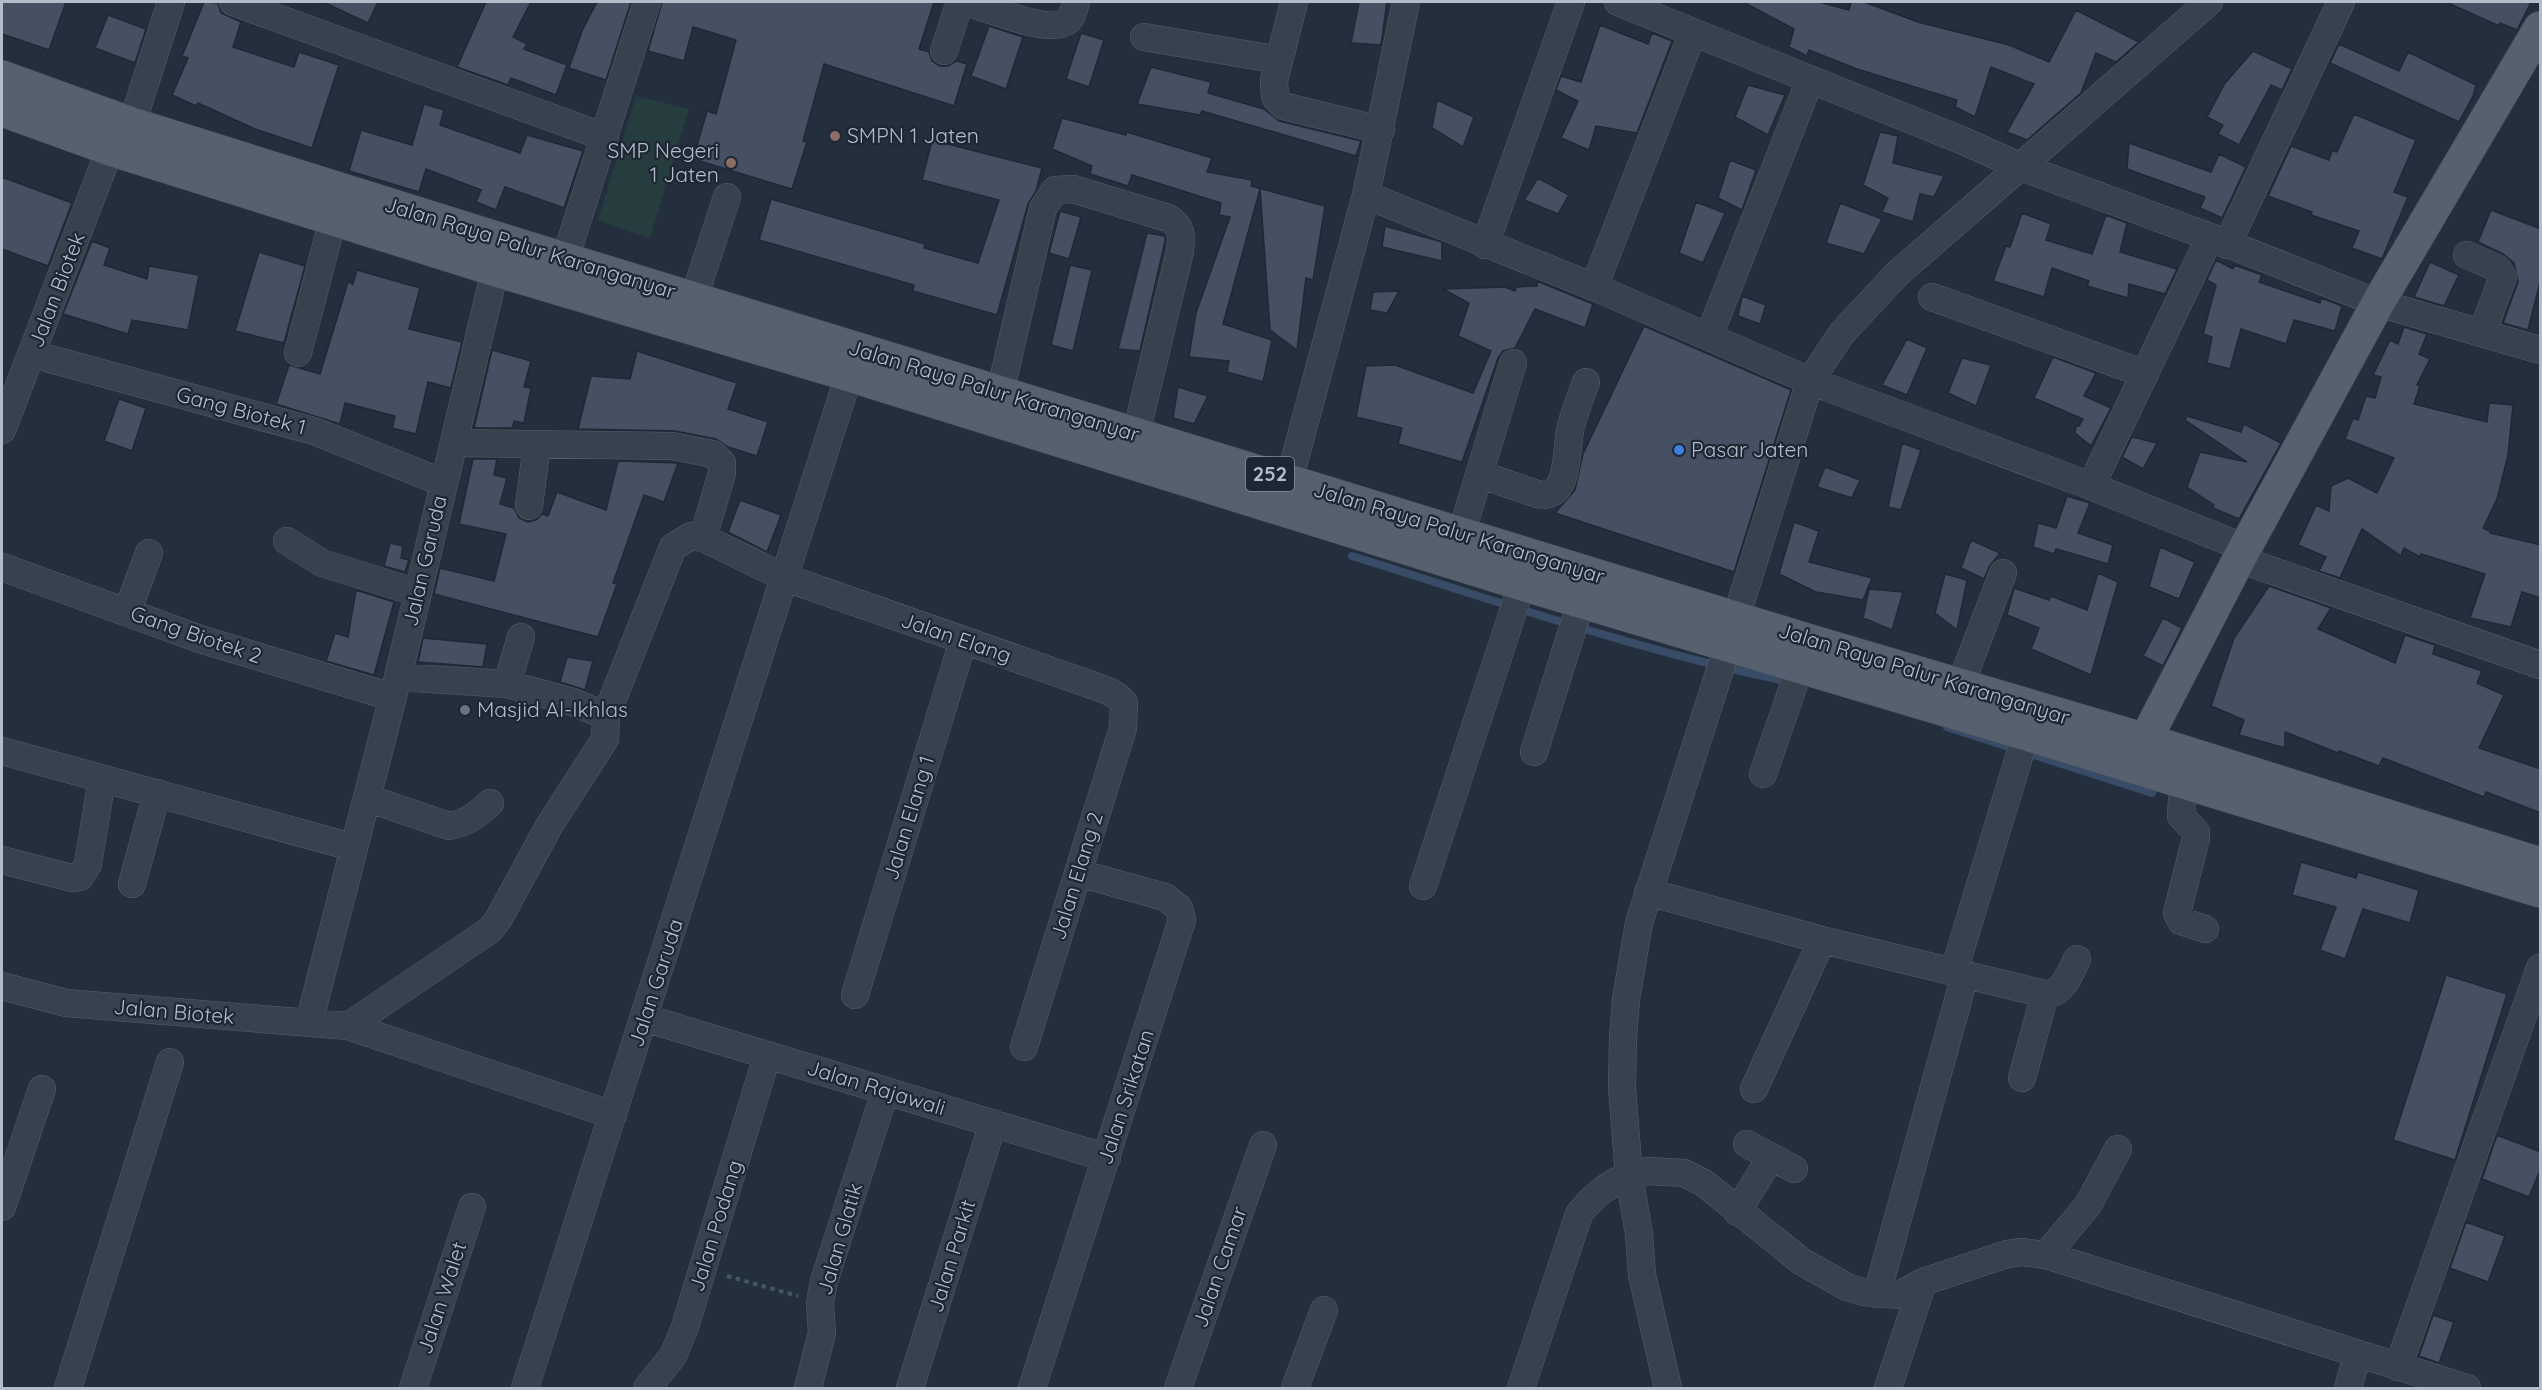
<svg xmlns="http://www.w3.org/2000/svg" width="2542" height="1390" viewBox="0 0 2542 1390" font-family="Quicksand,sans-serif">
  <rect width="100%" height="100%" fill="#242f3e"/>
  <!-- green -->
  <path fill="#263c3f" d="M 636,96 L 689,109 L 650,239 L 598,220 Z"/>
  <g fill="none" stroke-linecap="round" stroke-linejoin="round">
    <!-- stream -->
    <path stroke="#394c67" stroke-width="8" d="M 1352,556 C 1497,601 1642,652 1791,682
      M 1947,727 L 2152,793"/>
  </g>
  <!-- building -->
  <path fill="#455162" stroke="#1f2835" stroke-width="1.5" d="M 2,2 L 66,2 L 49,50 L 2,34 Z
    M 204,2 L 218,3 L 221,13 L 241,22 L 233,47 L 294,67 L 299,52 L 339,65 L 312,148 L 255,129 L 198,103 L 196,106 L 172,95 L 188,58 L 182,56 Z
    M 323,2 L 378,2 L 368,23 Z
    M 486,2 L 531,2 L 513,37 L 527,44 L 524,49 L 567,65 L 556,95 L 511,78 L 508,85 L 457,67 Z
    M 597,2 L 631,2 L 606,80 L 569,68 L 582,31 Z
    M 662,2 L 934,2 L 919,49 L 929,52 L 932,61 L 940,66 L 948,66 L 956,61 L 967,64 L 954,106 L 824,64 L 803,141 L 807,142 L 792,189 L 693,159 L 707,111 L 716,114 L 736,40 L 693,27 L 684,61 L 648,51 Z
    M 1359,2 L 1387,2 L 1381,45 L 1351,43 Z
    M 1743,2 L 1819,2 L 1849,10 L 1851,2 L 1864,2 L 1918,22 L 2009,45 L 2049,62 L 2076,10 L 2139,42 L 2116,62 L 2096,53 L 2081,93 L 2027,140 L 2007,132 L 2034,84 L 1991,67 L 1975,117 L 1955,107 L 1957,100 L 1857,69 L 1809,50 L 1807,56 L 1789,47 L 1794,29 Z
    M 2446,2 L 2531,2 L 2517,30 L 2500,23 L 2499,26 Z
    M 108,15 L 146,29 L 135,63 L 95,48 Z
    M 1600,25 L 1648,44 L 1652,33 L 1672,41 L 1637,133 L 1596,126 L 1589,150 L 1561,138 L 1578,101 L 1556,90 L 1561,76 L 1581,82 Z
    M 989,26 L 1023,37 L 1006,89 L 971,76 Z
    M 1081,33 L 1104,40 L 1089,87 L 1066,79 Z
    M 2339,44 L 2399,71 L 2408,52 L 2476,85 L 2473,96 L 2459,122 L 2330,63 Z
    M 2253,51 L 2292,69 L 2282,90 L 2271,85 L 2239,145 L 2218,134 L 2223,125 L 2207,117 L 2225,83 Z
    M 1151,67 L 1211,82 L 1208,93 L 1264,109 L 1279,121 L 1361,141 L 1356,156 L 1202,111 L 1200,115 L 1137,104 Z
    M 1748,85 L 1785,95 L 1768,135 L 1735,117 Z
    M 1437,100 L 1474,117 L 1463,147 L 1432,128 Z
    M 424,104 L 444,110 L 440,125 L 520,153 L 527,135 L 583,151 L 564,208 L 505,187 L 496,210 L 476,202 L 481,190 L 426,169 L 419,192 L 349,171 L 361,130 L 412,145 Z
    M 2354,114 L 2416,140 L 2394,192 L 2408,197 L 2382,259 L 2352,248 L 2359,231 L 2311,215 L 2312,212 L 2268,196 L 2291,146 L 2329,160 L 2332,151 L 2337,152 Z
    M 1062,118 L 1126,135 L 1127,132 L 1212,158 L 1207,172 L 1252,180 L 1251,186 L 1325,206 L 1313,280 L 1306,278 L 1297,350 L 1270,330 L 1260,189 L 1223,324 L 1272,340 L 1263,382 L 1227,372 L 1229,361 L 1189,357 L 1196,313 L 1230,217 L 1219,215 L 1221,203 L 1132,175 L 1128,186 L 1090,174 L 1092,166 L 1052,149 Z
    M 1880,132 L 1898,136 L 1893,163 L 1944,176 L 1934,197 L 1920,194 L 1913,222 L 1882,212 L 1888,198 L 1863,185 Z
    M 932,140 L 1042,168 L 1036,191 L 1028,204 L 997,315 L 913,291 L 914,285 L 759,240 L 771,199 L 925,244 L 924,248 L 978,263 L 999,200 L 922,180 Z
    M 2129,143 L 2211,172 L 2219,154 L 2246,167 L 2222,218 L 2200,208 L 2205,197 L 2127,169 Z
    M 1730,160 L 1756,170 L 1742,210 L 1718,198 Z
    M 2,177 L 72,203 L 48,266 L 2,249 Z
    M 1538,178 L 1569,195 L 1558,214 L 1524,200 Z
    M 1696,202 L 1725,213 L 1703,263 L 1679,253 Z
    M 1840,203 L 1882,219 L 1864,254 L 1826,243 Z
    M 2491,210 L 2541,229 L 2541,278 L 2528,330 L 2503,323 L 2518,282 L 2514,263 L 2503,254 L 2478,242 Z
    M 1060,211 L 1081,217 L 1069,259 L 1049,253 Z
    M 2022,213 L 2051,224 L 2046,240 L 2092,254 L 2106,215 L 2127,223 L 2120,252 L 2177,269 L 2165,294 L 2129,284 L 2128,298 L 2087,286 L 2089,281 L 2052,268 L 2044,297 L 1993,281 L 2006,246 L 2010,247 Z
    M 1385,226 L 1442,242 L 1442,261 L 1382,247 Z
    M 1147,233 L 1165,236 L 1165,241 L 1140,351 L 1118,349 Z
    M 92,241 L 110,248 L 104,265 L 147,279 L 149,266 L 199,275 L 188,330 L 132,320 L 128,334 L 63,314 Z
    M 259,252 L 305,266 L 284,343 L 235,331 Z
    M 2216,260 L 2233,269 L 2234,265 L 2262,275 L 2259,282 L 2320,303 L 2321,298 L 2342,306 L 2335,331 L 2294,320 L 2286,344 L 2241,329 L 2230,369 L 2207,363 L 2212,337 L 2203,334 L 2216,285 L 2207,280 Z
    M 2430,262 L 2459,275 L 2444,306 L 2414,297 Z
    M 1070,265 L 1092,270 L 1073,351 L 1051,345 Z
    M 357,270 L 420,288 L 409,329 L 462,342 L 451,388 L 428,382 L 416,434 L 392,428 L 395,416 L 345,403 L 340,424 L 276,404 L 289,365 L 320,374 L 348,282 L 353,284 Z
    M 1537,281 L 1593,304 L 1585,328 L 1535,309 L 1515,348 L 1503,351 L 1498,358 L 1462,462 L 1398,444 L 1402,428 L 1356,417 L 1366,366 L 1395,365 L 1473,393 L 1491,351 L 1458,336 L 1469,303 L 1443,289 L 1505,287 L 1515,291 L 1516,287 L 1537,286 Z
    M 1399,291 L 1387,313 L 1370,310 L 1373,292 Z
    M 1742,296 L 1766,305 L 1760,324 L 1738,316 Z
    M 1644,326 L 1791,390 L 1734,572 L 1555,513 L 1575,490 L 1583,454 Z
    M 2404,327 L 2427,334 L 2419,354 L 2430,359 L 2417,385 L 2420,386 L 2414,404 L 2487,422 L 2489,403 L 2513,405 L 2508,455 L 2497,499 L 2483,528 L 2490,531 L 2490,533 L 2541,545 L 2541,598 L 2522,592 L 2511,627 L 2470,618 L 2485,574 L 2421,554 L 2420,557 L 2404,548 L 2401,556 L 2362,529 L 2340,578 L 2319,571 L 2326,557 L 2298,545 L 2316,505 L 2329,511 L 2331,486 L 2348,478 L 2377,493 L 2394,458 L 2345,439 L 2353,418 L 2358,420 L 2366,396 L 2375,398 L 2381,377 L 2373,375 L 2390,340 L 2398,344 Z
    M 1907,339 L 1927,348 L 1907,395 L 1882,385 Z
    M 492,350 L 531,361 L 524,387 L 531,388 L 524,423 L 514,421 L 512,428 L 474,428 Z
    M 637,351 L 737,383 L 728,409 L 768,422 L 757,456 L 728,447 L 716,439 L 675,431 L 578,429 L 591,376 L 630,379 Z
    M 2053,357 L 2096,373 L 2084,396 L 2111,408 L 2091,446 L 2075,433 L 2076,426 L 2079,426 L 2083,419 L 2034,398 Z
    M 1962,358 L 1991,365 L 1976,406 L 1948,393 Z
    M 1178,387 L 1208,396 L 1194,424 L 1173,418 Z
    M 119,399 L 146,408 L 132,451 L 104,441 Z
    M 2187,416 L 2241,432 L 2244,424 L 2281,443 L 2239,519 L 2213,508 L 2214,505 L 2187,487 L 2200,452 L 2247,462 L 2185,420 Z
    M 2132,437 L 2157,443 L 2143,469 L 2122,457 Z
    M 1902,443 L 1921,450 L 1901,510 L 1888,507 Z
    M 473,459 L 497,459 L 494,475 L 507,478 L 500,504 L 514,508 L 519,518 L 528,522 L 536,520 L 542,514 L 548,516 L 557,492 L 606,510 L 618,461 L 678,463 L 664,502 L 644,495 L 613,583 L 617,584 L 598,637 L 434,594 L 440,568 L 494,581 L 506,534 L 459,524 Z
    M 1825,467 L 1860,480 L 1852,498 L 1817,487 Z
    M 2067,496 L 2090,503 L 2078,533 L 2113,545 L 2108,564 L 2056,549 L 2054,554 L 2033,547 L 2038,523 L 2056,528 Z
    M 740,500 L 781,515 L 767,552 L 728,532 Z
    M 1794,522 L 1819,531 L 1809,562 L 1872,578 L 1863,600 L 1816,592 L 1779,574 Z
    M 1971,540 L 2000,553 L 1989,567 L 1984,579 L 1961,568 Z
    M 390,543 L 403,546 L 401,558 L 409,560 L 405,572 L 384,566 Z
    M 2160,547 L 2195,562 L 2179,599 L 2149,587 Z
    M 2098,573 L 2118,582 L 2091,675 L 2031,649 L 2039,628 L 2007,615 L 2014,588 L 2049,600 L 2051,596 L 2087,610 Z
    M 1945,574 L 1967,580 L 1957,630 L 1935,613 Z
    M 2269,586 L 2331,608 L 2318,629 L 2395,663 L 2405,635 L 2435,645 L 2433,654 L 2482,671 L 2477,683 L 2504,695 L 2479,748 L 2541,769 L 2541,813 L 2486,792 L 2484,797 L 2383,758 L 2379,766 L 2339,751 L 2338,753 L 2285,732 L 2285,748 L 2239,735 L 2244,720 L 2211,706 L 2234,638 Z
    M 1869,589 L 1903,592 L 1892,630 L 1863,618 Z
    M 356,590 L 394,602 L 374,675 L 326,661 L 335,633 L 348,637 Z
    M 2163,618 L 2182,628 L 2163,666 L 2143,656 Z
    M 423,638 L 487,644 L 483,667 L 418,662 Z
    M 567,657 L 593,661 L 585,690 L 560,682 Z
    M 2301,862 L 2356,878 L 2358,872 L 2419,890 L 2410,923 L 2363,909 L 2345,959 L 2320,950 L 2336,907 L 2292,895 Z
    M 2446,975 L 2507,994 L 2455,1160 L 2393,1140 Z
    M 2497,1135 L 2541,1152 L 2541,1168 L 2529,1197 L 2482,1179 Z
    M 2466,1222 L 2505,1236 L 2488,1282 L 2450,1268 Z
    M 2433,1315 L 2454,1322 L 2439,1363 L 2419,1356 Z"/>
  <g fill="none" stroke-linecap="round" stroke-linejoin="round">
    <defs>
      <path id="minor" d="M 233,2 L 605,137
        M 966,2 C 988,8 1047,34 1066,22 C 1073,18 1074,8 1076,2
        M 1294,2 L 1274,81 L 1275,97 L 1283,106 L 1381,130
        M 1618,2 L 1966,142 L 2021,167 L 2210,237 L 2378,303 L 2540,350
        M 1144,37 L 1279,60
        M 944,51 L 960,2
        M 132,124 L 171,2
        M 1366,195 L 1594,287 L 1810,381 L 2091,486 L 2245,548
        M 1485,245 L 1571,2
        M 2227,245 L 2341,2
        M 2467,255 L 2497,268 L 2503,277 L 2482,333
        M 559,278 L 647,2
        M 1594,287 L 1693,32
        M 1932,297 L 2145,374
        M 687,319 L 727,197
        M 1709,336 L 1810,80
        M 298,353 L 333,219
        M 32,354 L 314,431 L 444,483
        M 1000,393 L 1043,208 L 1055,190 L 1073,189 L 1168,218 C 1182,226 1182,237 1180,251 L 1136,434
        M 2,430 L 110,149
        M 455,443 L 672,446 L 713,454 L 722,463 L 722,473 L 703,538
        M 1479,474 L 1537,494 C 1572,502 1565,446 1571,426 C 1575,411 1581,396 1586,382
        M 2091,486 L 2210,237
        M 1284,499 L 1366,195 L 1406,2
        M 529,506 L 537,444
        M 287,541 L 322,563 L 418,593
        M 1455,554 L 1513,363
        M 2239,559 L 2540,665
        M 2,567 L 200,639 L 392,697
        M 127,612 L 149,553
        M 1736,618 L 1810,381 L 1842,333 L 1897,274 L 2209,2
        M 398,677 L 507,684 L 573,702 L 606,716
        M 507,684 L 521,637
        M 1960,686 L 2003,573
        M 2,751 L 352,847
        M 1534,752 L 1581,602
        M 1763,774 L 1800,667
        M 2183,783 L 2181,816 L 2196,832 L 2196,838 L 2177,913 L 2181,921 L 2205,929
        M 367,798 L 449,826 C 467,823 477,815 490,803
        M 2,860 L 72,878 L 80,877 L 88,864 L 102,779
        M 132,884 L 157,793
        M 1423,886 L 1522,584
        M 1648,892 L 1822,940 L 2045,994 C 2063,995 2070,973 2077,959
        M 1954,971 L 2026,734
        M 2,986 L 66,1003 L 348,1026 L 613,1115
        M 855,995 L 963,641
        M 645,1018 L 1107,1158
        M 309,1023 L 398,677 L 500,249
        M 348,1026 L 490,930 L 498,920 L 549,826 L 605,739 L 606,716 L 673,547 L 691,536 L 703,538 L 786,578 L 1106,690 L 1117,696 L 1124,703 L 1123,728 L 1024,1047
        M 2022,1078 L 2045,994
        M 1754,1089 L 1822,940
        M 1747,1144 L 1794,1169
        M 2,1207 L 42,1089
        M 1737,1212 L 1771,1157
        M 2046,1255 L 2088,1205 L 2118,1149
        M 1877,1294 L 1965,975
        M 2398,1367 L 2540,968
        M 68,1388 L 170,1062
        M 413,1388 L 472,1207
        M 525,1388 L 849,375 L 853,356
        M 647,1388 L 673,1356 L 685,1327 L 767,1056
        M 808,1388 L 822,1333 L 820,1303 L 824,1281 L 885,1092
        M 910,1388 L 993,1123
        M 1032,1388 L 1182,920 L 1179,908 L 1165,897 L 1078,873
        M 1178,1388 L 1263,1145
        M 1295,1388 L 1324,1310
        M 1521,1388 L 1579,1214 C 1593,1196 1607,1185 1629,1175 L 1622,1088 L 1623,1038 L 1626,999 L 1639,923 L 1728,645
        M 1668,1388 L 1642,1275 L 1639,1234 L 1629,1175 L 1648,1171 L 1684,1173 L 1704,1183 L 1801,1261 L 1847,1287 L 1863,1292 L 1899,1295 L 1923,1282 L 2007,1254 L 2022,1252 L 2046,1255 L 2467,1388
        M 1888,1388 L 1923,1282
        M 2348,1388 L 2358,1354"/>
      <path id="major" d="M 2,77 L 132,124 L 512,243 L 1807,640 L 2146,740 L 2540,864
        M 2,110 L 110,149 L 496,270 L 849,375 L 1522,584 L 2026,734 L 2540,891
        M 2136,758 L 2239,559 L 2378,303 L 2540,28"/>
    </defs>
    <!-- minor casing -->
    <use href="#minor" stroke="#565f6c" stroke-width="28"/>
    <!-- major casing -->
    <use href="#major" stroke="#414a57" stroke-width="34"/>
    <!-- path -->
    <path stroke="#44595c" stroke-width="4" stroke-dasharray="4.5 4.5" stroke-linecap="butt" d="M 727,1276 L 798,1296"/>
    <!-- minor -->
    <use href="#minor" stroke="#38414e" stroke-width="27"/>
    <!-- major -->
    <use href="#major" stroke="#56606e" stroke-width="33"/>
  </g>
  <!-- markers -->
  <g fill="#8d6e63" stroke="#1d2633" stroke-width="2">
    <circle cx="835" cy="136" r="6"/>
    <circle cx="731" cy="163" r="6"/>
  </g>
  <circle fill="#3f7fe0" stroke="#1d2633" stroke-width="2" cx="1679" cy="450" r="6"/>
  <circle fill="#6b7280" stroke="#1d2633" stroke-width="2" cx="465" cy="710" r="6"/>
  <g text-anchor="middle" stroke-width="4.5" stroke-linejoin="round" paint-order="stroke">
    <!-- shield labels -->
    <rect fill="#1d2633" stroke="#878f9c" stroke-width="1.5" x="1246" y="457" width="48" height="34" rx="4.5"/>
    <g font-size="20" font-weight="bold" fill="#b4bcc9">
      <text x="1270" y="481">252</text>
    </g>
    <!-- poi labels -->
    <g font-size="21" fill="#b4bcc9" stroke="#1d2633" text-anchor="start">
      <text x="847" y="143">SMPN 1 Jaten</text>
      <text x="719" y="158" text-anchor="end">SMP Negeri<tspan x="719" dy="24">1 Jaten</tspan></text>
      <text x="1691" y="457">Pasar Jaten</text>
      <text x="477" y="717">Masjid Al-Ikhlas</text>
    </g>
    <!-- street labels -->
    <g font-size="21" fill="#b4bcc9" stroke="#1d2633">
      <text transform="translate(530 248) rotate(17)" y="7">Jalan Raya Palur Karanganyar</text>
      <text transform="translate(57 290) rotate(-69)" y="7">Jalan Biotek</text>
      <text transform="translate(994 391) rotate(17)" y="7">Jalan Raya Palur Karanganyar</text>
      <text transform="translate(241 411) rotate(15)" y="7">Gang Biotek 1</text>
      <text transform="translate(1459 533) rotate(17)" y="7">Jalan Raya Palur Karanganyar</text>
      <text transform="translate(425 561) rotate(-77)" y="7">Jalan Garuda</text>
      <text transform="translate(196 635) rotate(19)" y="7">Gang Biotek 2</text>
      <text transform="translate(956 638) rotate(19)" y="7">Jalan Elang</text>
      <text transform="translate(1924 674) rotate(17)" y="7">Jalan Raya Palur Karanganyar</text>
      <text transform="translate(909 818) rotate(-73)" y="7">Jalan Elang 1</text>
      <text transform="translate(1077 876) rotate(-73)" y="7">Jalan Elang 2</text>
      <text transform="translate(656 983) rotate(-72)" y="7">Jalan Garuda</text>
      <text transform="translate(174 1012) rotate(5)" y="7">Jalan Biotek</text>
      <text transform="translate(876 1088) rotate(17)" y="7">Jalan Rajawali</text>
      <text transform="translate(1126 1097) rotate(-72)" y="7">Jalan Srikatan</text>
      <text transform="translate(716 1226) rotate(-73)" y="7">Jalan Podang</text>
      <text transform="translate(840 1239) rotate(-74)" y="7">Jalan Glatik</text>
      <text transform="translate(952 1256) rotate(-73)" y="7">Jalan Parkit</text>
      <text transform="translate(1220 1267) rotate(-71)" y="7">Jalan Camar</text>
      <text transform="translate(442 1298) rotate(-72)" y="7">Jalan Walet</text>
    </g>
  </g>
  <!-- border -->
  <rect width="2542" height="1390" fill="none" stroke="#b4bcc9" stroke-width="6"/>
</svg>
